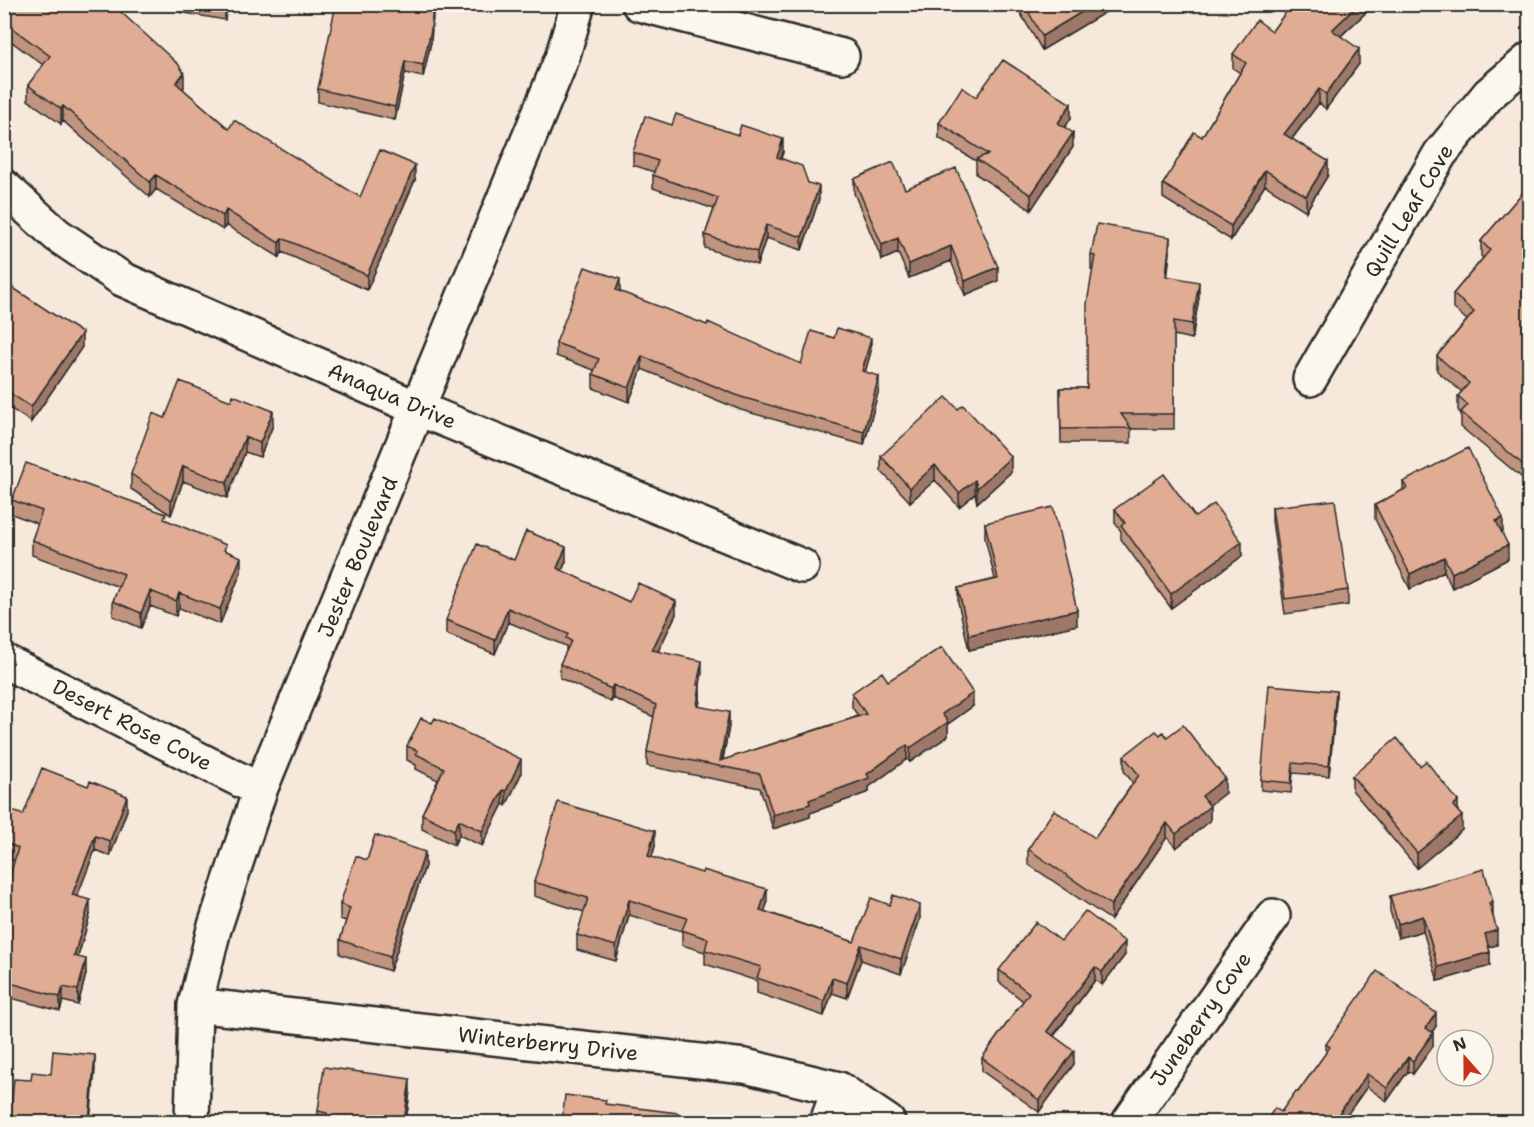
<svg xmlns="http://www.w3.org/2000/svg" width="1534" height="1127" viewBox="0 0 1534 1127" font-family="'Shantell Sans',sans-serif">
  <rect width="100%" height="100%" fill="#f6e8da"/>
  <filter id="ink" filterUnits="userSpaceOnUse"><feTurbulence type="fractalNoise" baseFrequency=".0167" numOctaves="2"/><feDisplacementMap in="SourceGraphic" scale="12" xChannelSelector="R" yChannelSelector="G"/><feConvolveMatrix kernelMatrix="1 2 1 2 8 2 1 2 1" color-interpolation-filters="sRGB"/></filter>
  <g filter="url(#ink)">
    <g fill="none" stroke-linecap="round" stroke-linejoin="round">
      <defs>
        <path id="minor" d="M 639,4 L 842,56
          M 4,187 L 57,235 L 122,279 L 419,409 L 802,566
          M 1310,379 L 1440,154 L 1489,94 L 1530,59
          M 4,661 L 260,790
          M 195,1005 L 745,1066 L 839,1089 L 888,1122
          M 192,1122 L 195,1005 L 214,929 L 260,790 L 562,58 L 578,4
          M 827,1122 L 839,1089
          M 1129,1122 L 1273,916"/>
      </defs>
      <!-- minor casing -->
      <use href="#minor" stroke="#2b2b2b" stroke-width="38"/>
      <!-- minor -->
      <use href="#minor" stroke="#fbf7ec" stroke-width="33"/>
    </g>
    <!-- wall -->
    <path fill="#c1947f" stroke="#2b2b2b" stroke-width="1.5" d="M 4,4 L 184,87 L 183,89 L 229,129 L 360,197 L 415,180 L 367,290 L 282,252 L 279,257 L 226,225 L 223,230 L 156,189 L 150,197 L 63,121 L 61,124 L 28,100 L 28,85 L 43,65 L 4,36 Z
      M 179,4 L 227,4 L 225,20 L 179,12 Z
      M 1015,4 L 1119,4 L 1042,50 Z
      M 1292,4 L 1375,4 L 1341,36 L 1359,64 L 1326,109 L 1319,103 L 1292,139 L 1328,175 L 1306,211 L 1265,185 L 1231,240 L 1163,198 L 1163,184 L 1202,137 L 1240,73 L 1233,68 L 1233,54 L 1272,31 Z
      M 1404,4 L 1418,4 L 1411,11 Z
      M 431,42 L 423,77 L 405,73 L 395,120 L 318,102 L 318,89 Z
      M 976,97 L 1071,118 L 1065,127 L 1073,147 L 1031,210 L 976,174 L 976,161 L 939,138 L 939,123 Z
      M 672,125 L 783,152 L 781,158 L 808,183 L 819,199 L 802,250 L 766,238 L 757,265 L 705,248 L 705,235 L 714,209 L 653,188 L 653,175 L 654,172 L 633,165 L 633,152 Z
      M 854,179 L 905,189 L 998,281 L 965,295 L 951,261 L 909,278 L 898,253 L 882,260 L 854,193 Z
      M 1530,184 L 1530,477 L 1526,481 L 1461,427 L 1461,414 L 1458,410 L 1458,396 L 1462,392 L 1437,371 L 1437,356 L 1467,320 L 1453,308 L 1453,294 L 1483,258 L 1481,256 L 1481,241 Z
      M 1170,252 L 1167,277 L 1199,297 L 1192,339 L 1174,335 L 1174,429 L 1131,429 L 1131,443 L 1061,443 L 1060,388 L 1087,388 L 1093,270 L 1091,270 L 1091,255 Z
      M 4,282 L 82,347 L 31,422 L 4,404 Z
      M 620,292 L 801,364 L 871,351 L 865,372 L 879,389 L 864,445 L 741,410 L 642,369 L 629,402 L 593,388 L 593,374 L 594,370 L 556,356 L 556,343 Z
      M 273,425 L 260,457 L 245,452 L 227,498 L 183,481 L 171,515 L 131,489 L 131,474 Z
      M 881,456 L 1011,472 L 977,503 L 975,494 L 959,507 L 935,480 L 910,502 L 881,471 Z
      M 1403,482 L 1503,532 L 1502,533 L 1508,559 L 1452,588 L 1444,571 L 1410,589 L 1375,519 L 1375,505 L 1403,490 Z
      M 12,500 L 166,520 L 226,551 L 241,572 L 220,624 L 179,608 L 176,616 L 150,606 L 141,628 L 113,616 L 113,601 L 119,587 L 32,555 L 32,540 L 38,524 L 12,514 Z
      M 1272,507 L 1348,590 L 1348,605 L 1285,614 L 1272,521 Z
      M 1115,509 L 1242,556 L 1171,608 L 1121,539 L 1121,531 L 1115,523 Z
      M 985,523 L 1077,625 L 969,650 L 958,602 L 958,588 L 995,579 L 985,538 Z
      M 514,560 L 566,561 L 562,571 L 629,602 L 676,614 L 658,652 L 702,674 L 699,685 L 700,699 L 699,706 L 729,726 L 723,760 L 858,716 L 852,707 L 852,693 L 888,681 L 973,706 L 948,724 L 948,736 L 910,762 L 907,759 L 869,787 L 869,792 L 810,813 L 810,817 L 773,829 L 760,788 L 647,766 L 647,752 L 654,717 L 613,698 L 611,702 L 560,678 L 560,664 L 566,652 L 566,646 L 508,622 L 495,654 L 446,634 L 446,620 Z
      M 1336,701 L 1329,776 L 1293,773 L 1291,793 L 1261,790 L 1261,780 Z
      M 1160,735 L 1167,737 L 1225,793 L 1209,805 L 1210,821 L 1176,848 L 1167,837 L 1111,920 L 1028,864 L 1028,849 L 1095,838 L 1133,783 L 1124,771 L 1124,756 Z
      M 407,746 L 521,774 L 506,806 L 503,804 L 482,846 L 459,835 L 454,845 L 422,829 L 422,814 L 438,780 L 416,769 L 416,765 L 407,760 Z
      M 1352,776 L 1462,830 L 1417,868 L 1352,790 Z
      M 127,810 L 110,856 L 95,850 L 77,896 L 90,915 L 78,957 L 86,974 L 78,1005 L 63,1001 L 60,1011 L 7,997 L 7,990 L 4,989 L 4,897 L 15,861 L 4,857 L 4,827 L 23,815 Z
      M 655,846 L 652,857 L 767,904 L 764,911 L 854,942 L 920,919 L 901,974 L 861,960 L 847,998 L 832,993 L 824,1016 L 757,993 L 757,981 L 705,964 L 705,952 L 682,945 L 682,931 L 629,915 L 616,961 L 577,950 L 577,935 L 584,912 L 534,896 L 534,882 Z
      M 367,860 L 425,866 L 390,971 L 340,954 L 340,940 L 346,921 L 340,919 L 340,904 Z
      M 1390,896 L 1493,916 L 1497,945 L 1489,947 L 1490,966 L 1438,981 L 1423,931 L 1398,938 L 1390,911 Z
      M 1061,941 L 1125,955 L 1102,985 L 1095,980 L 1054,1036 L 1074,1064 L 1039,1112 L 982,1071 L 982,1058 L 1023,1001 L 999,982 L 999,970 Z
      M 1436,1026 L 1432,1032 L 1433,1046 L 1413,1074 L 1408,1071 L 1387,1101 L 1367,1087 L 1281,1112 L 1298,1092 L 1326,1053 L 1326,1044 Z
      M 1530,1082 L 1530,1110 L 1523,1103 L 1523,1088 Z
      M 410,1091 L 406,1122 L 318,1122 L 318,1111 Z"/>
    <!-- shaded-wall -->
    <path fill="#9d7868" stroke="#2b2b2b" stroke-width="1.5" d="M 225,4 L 227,4 L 225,20 Z
      M 433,4 L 434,4 L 431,42 L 423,77 L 423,65 Z
      M 1095,4 L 1119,4 L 1042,50 L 1042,36 Z
      M 1359,4 L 1375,4 L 1332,44 L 1332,30 Z
      M 1411,4 L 1418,4 L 1411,11 Z
      M 1359,49 L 1359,64 L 1326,109 L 1326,94 Z
      M 405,61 L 405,73 L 395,120 L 395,107 Z
      M 184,73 L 184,87 L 176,98 L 176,83 Z
      M 1319,89 L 1319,103 L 1284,149 L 1284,134 Z
      M 1071,104 L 1071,118 L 1058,138 L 1058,123 Z
      M 63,106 L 63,121 L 61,124 L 61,109 Z
      M 1073,133 L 1073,147 L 1031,210 L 1031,195 Z
      M 783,139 L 783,152 L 777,170 L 777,157 Z
      M 1328,161 L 1328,175 L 1306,211 L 1306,196 Z
      M 415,165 L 415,180 L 367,290 L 367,275 Z
      M 1265,170 L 1265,185 L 1231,240 L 1231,226 Z
      M 156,175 L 156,189 L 150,197 L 150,182 Z
      M 819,186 L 819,199 L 802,250 L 802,237 Z
      M 226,210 L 226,225 L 223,230 L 223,216 Z
      M 766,225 L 766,238 L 757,265 L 757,252 Z
      M 1170,237 L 1170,252 L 1166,291 L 1166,276 Z
      M 282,238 L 282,252 L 279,257 L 279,243 Z
      M 898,238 L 898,253 L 882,260 L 882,245 Z
      M 951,246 L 951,261 L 909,278 L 909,264 Z
      M 998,267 L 998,281 L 965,295 L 965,281 Z
      M 620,279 L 620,293 L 616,290 Z
      M 1199,282 L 1199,297 L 1192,339 L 1192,324 Z
      M 82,333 L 82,347 L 31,422 L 31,407 Z
      M 871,338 L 871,351 L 862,384 L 862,371 Z
      M 642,356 L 642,369 L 629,402 L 629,388 Z
      M 879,376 L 879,389 L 864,445 L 864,432 Z
      M 273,411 L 273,425 L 260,457 L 260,443 Z
      M 245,437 L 245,452 L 227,498 L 227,483 Z
      M 1011,457 L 1011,472 L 977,503 L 977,488 Z
      M 1530,462 L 1530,477 L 1526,481 L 1526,467 Z
      M 935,465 L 935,480 L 910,502 L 910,488 Z
      M 183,466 L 183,481 L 171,515 L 171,501 Z
      M 975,480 L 975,494 L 959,507 L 959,493 Z
      M 1503,518 L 1503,532 L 1496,536 L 1496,521 Z
      M 1242,542 L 1242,556 L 1171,608 L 1171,594 Z
      M 1508,545 L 1508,559 L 1452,588 L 1452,573 Z
      M 566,547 L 566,561 L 557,582 L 557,568 Z
      M 241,557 L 241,572 L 220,624 L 220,609 Z
      M 1444,557 L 1444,571 L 1410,589 L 1410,574 Z
      M 150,591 L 150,606 L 141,628 L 141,613 Z
      M 179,593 L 179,608 L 176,616 L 176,601 Z
      M 676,601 L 676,614 L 652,664 L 652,650 Z
      M 508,608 L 508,622 L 495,654 L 495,640 Z
      M 1077,610 L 1077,625 L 969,650 L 969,635 Z
      M 702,661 L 702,674 L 697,699 L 697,685 Z
      M 613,685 L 613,698 L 611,702 L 611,689 Z
      M 700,685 L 700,699 L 697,720 L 697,706 Z
      M 1336,691 L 1336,701 L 1329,776 L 1329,766 Z
      M 973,693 L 973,706 L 948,724 L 948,736 L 910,762 L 910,748 L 942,714 Z
      M 729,712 L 729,726 L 721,767 L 720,761 Z
      M 907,745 L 907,759 L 869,787 L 869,792 L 810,813 L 810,817 L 773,829 L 773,815 L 867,774 Z
      M 521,759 L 521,774 L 506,806 L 506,791 Z
      M 1225,778 L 1225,793 L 1202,811 L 1202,796 Z
      M 503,790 L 503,804 L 482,846 L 482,831 Z
      M 127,796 L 127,810 L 110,856 L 110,841 Z
      M 1458,801 L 1458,816 L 1453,806 Z
      M 1210,806 L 1210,821 L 1176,848 L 1176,834 Z
      M 1462,816 L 1462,830 L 1417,868 L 1417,853 Z
      M 459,820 L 459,835 L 454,845 L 454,830 Z
      M 1167,823 L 1167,837 L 1111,920 L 1111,905 Z
      M 655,831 L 655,846 L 648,870 L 648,856 Z
      M 95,836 L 95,850 L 72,910 L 72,895 Z
      M 425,852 L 425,866 L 390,971 L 390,957 Z
      M 767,889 L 767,904 L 760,924 L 760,910 Z
      M 90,900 L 90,915 L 74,970 L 74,956 Z
      M 629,900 L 629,915 L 616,961 L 616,946 Z
      M 1493,902 L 1493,916 L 1489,918 L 1489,903 Z
      M 920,905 L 920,919 L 901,974 L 901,959 Z
      M 1423,916 L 1423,931 L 1398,938 L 1398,924 Z
      M 1497,930 L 1497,945 L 1485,948 L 1485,934 Z
      M 1125,942 L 1125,955 L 1102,985 L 1102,972 Z
      M 861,945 L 861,960 L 847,998 L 847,983 Z
      M 1490,952 L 1490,966 L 1438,981 L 1438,967 Z
      M 86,959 L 86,974 L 78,1005 L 78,990 Z
      M 1095,967 L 1095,980 L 1047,1044 L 1047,1031 Z
      M 832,978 L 832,993 L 824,1016 L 824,1001 Z
      M 63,987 L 63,1001 L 60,1011 L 60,997 Z
      M 1436,1013 L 1436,1026 L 1426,1042 L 1426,1028 Z
      M 1433,1033 L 1433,1046 L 1413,1074 L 1413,1061 Z
      M 1074,1051 L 1074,1064 L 1039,1112 L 1039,1100 Z
      M 95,1055 L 95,1070 L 90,1122 L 89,1122 Z
      M 1408,1057 L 1408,1071 L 1387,1101 L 1387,1088 Z
      M 1367,1074 L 1367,1087 L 1342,1122 L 1336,1122 L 1336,1118 Z
      M 410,1079 L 410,1091 L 406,1122 L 404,1122 Z"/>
    <!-- building -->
    <path fill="#e0ac94" stroke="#2b2b2b" stroke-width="1.5" d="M 4,4 L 112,4 L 179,65 L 184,73 L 176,83 L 229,129 L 234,120 L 360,197 L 380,150 L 415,165 L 367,275 L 282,238 L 279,243 L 226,210 L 223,216 L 156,175 L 150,182 L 63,106 L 61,109 L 28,85 L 50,56 L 4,22 Z
      M 336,4 L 343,4 L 368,10 L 368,4 L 433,4 L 431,30 L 423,65 L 405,61 L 395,107 L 318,89 Z
      M 1024,4 L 1095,4 L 1042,36 Z
      M 1292,4 L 1359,4 L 1332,30 L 1359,49 L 1326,94 L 1319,89 L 1284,134 L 1328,161 L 1306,196 L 1265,170 L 1231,226 L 1163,184 L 1194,132 L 1202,137 L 1246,63 L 1233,54 L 1257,20 L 1272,31 Z
      M 1003,60 L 1071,104 L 1058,123 L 1073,133 L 1031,195 L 976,159 L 988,154 L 939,123 L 962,87 L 976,97 Z
      M 676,114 L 738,135 L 741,125 L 783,139 L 777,157 L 802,166 L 808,183 L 819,186 L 802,237 L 766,225 L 757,252 L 705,235 L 718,198 L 653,175 L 658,161 L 633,152 L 645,116 L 672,125 Z
      M 893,162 L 905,189 L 956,168 L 998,267 L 965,281 L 951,246 L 909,264 L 898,238 L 882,245 L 854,179 Z
      M 1530,184 L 1530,412 L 1527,415 L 1530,417 L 1530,462 L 1526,467 L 1461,412 L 1468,405 L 1458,396 L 1469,383 L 1437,356 L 1474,312 L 1453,294 L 1490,250 L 1481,241 Z
      M 1097,224 L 1170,237 L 1166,276 L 1199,282 L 1192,324 L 1174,321 L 1174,414 L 1121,414 L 1131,428 L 1061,429 L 1060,388 L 1087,388 L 1087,303 L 1095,256 L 1091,255 Z
      M 585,267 L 620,279 L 616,290 L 707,325 L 708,322 L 801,364 L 811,331 L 834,338 L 837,328 L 871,338 L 862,371 L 879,376 L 864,432 L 741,397 L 642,356 L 629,388 L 593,374 L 599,359 L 556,343 Z
      M 4,282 L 82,333 L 31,407 L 4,389 Z
      M 180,381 L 231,401 L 233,395 L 273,411 L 260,443 L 245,437 L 227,483 L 183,466 L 171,501 L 131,474 L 153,413 L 165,418 Z
      M 946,397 L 958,409 L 963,405 L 1011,457 L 977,488 L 975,480 L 959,493 L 935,465 L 910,488 L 881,456 Z
      M 1468,448 L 1503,518 L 1496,521 L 1508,545 L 1452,573 L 1444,557 L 1410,574 L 1375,505 L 1407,488 L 1403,482 Z
      M 26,463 L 166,514 L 164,519 L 226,545 L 224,550 L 241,557 L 220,609 L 179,593 L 176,601 L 150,591 L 141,613 L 113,601 L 124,574 L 32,540 L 42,511 L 12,500 Z
      M 1164,474 L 1195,517 L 1214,504 L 1242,542 L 1171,594 L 1121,525 L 1125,523 L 1115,509 Z
      M 1335,500 L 1348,590 L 1285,599 L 1272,507 Z
      M 1053,507 L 1077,610 L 969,635 L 958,588 L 998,579 L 985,523 Z
      M 526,531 L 566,547 L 557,568 L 629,602 L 638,583 L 676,601 L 652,650 L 702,661 L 697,685 L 700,685 L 697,706 L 729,712 L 720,761 L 866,714 L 852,693 L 882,672 L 888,681 L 942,647 L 973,693 L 942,714 L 948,722 L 910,748 L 907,745 L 867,774 L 869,778 L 809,800 L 810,804 L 773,815 L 760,774 L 647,752 L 656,705 L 613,685 L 611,689 L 560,664 L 571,641 L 566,638 L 568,634 L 508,608 L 495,640 L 446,620 L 477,544 L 514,560 Z
      M 1269,685 L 1336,691 L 1329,766 L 1293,763 L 1291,783 L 1261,780 Z
      M 421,718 L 432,723 L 435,718 L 521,759 L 506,791 L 503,790 L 482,831 L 459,820 L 454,830 L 422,814 L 444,768 L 416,754 L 418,751 L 407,746 Z
      M 1183,725 L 1225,778 L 1202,796 L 1210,806 L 1176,834 L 1167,823 L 1111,905 L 1028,849 L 1054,810 L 1095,838 L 1139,775 L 1124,756 L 1156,731 L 1160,735 L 1163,732 L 1167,737 Z
      M 1397,738 L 1420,766 L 1426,761 L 1458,801 L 1453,806 L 1462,816 L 1417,853 L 1352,776 Z
      M 42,768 L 88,786 L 90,781 L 127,796 L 110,841 L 95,836 L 72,895 L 90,900 L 74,956 L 86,959 L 78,990 L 63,987 L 60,997 L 7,982 L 9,976 L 4,975 L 4,897 L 18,848 L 4,842 L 4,827 L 11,810 L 23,815 Z
      M 558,802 L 655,831 L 648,856 L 702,873 L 703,870 L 767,889 L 760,910 L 854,942 L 871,898 L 890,905 L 893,895 L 920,905 L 901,959 L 861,945 L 847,983 L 832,978 L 824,1001 L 757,978 L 761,967 L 705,950 L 708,939 L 682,930 L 687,918 L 629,900 L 616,946 L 577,935 L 588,898 L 534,882 Z
      M 375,835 L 425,852 L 390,957 L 340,940 L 350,908 L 340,904 L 356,856 L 367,860 Z
      M 1484,869 L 1493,902 L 1489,903 L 1497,930 L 1485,934 L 1490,952 L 1438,967 L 1423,916 L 1398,924 L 1390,896 Z
      M 1085,911 L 1125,942 L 1102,972 L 1095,967 L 1047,1031 L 1074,1051 L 1039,1100 L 982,1058 L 1029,993 L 999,970 L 1036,922 L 1061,941 Z
      M 1377,971 L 1436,1013 L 1426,1028 L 1433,1033 L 1413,1061 L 1408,1057 L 1387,1088 L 1367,1074 L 1336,1118 L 1339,1121 L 1338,1122 L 1265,1122 L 1275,1108 L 1281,1112 L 1296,1091 L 1298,1092 L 1330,1047 L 1326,1044 Z
      M 53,1051 L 95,1055 L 89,1122 L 4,1122 L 4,1105 L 11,1109 L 14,1079 L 31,1080 L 32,1072 L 51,1074 Z
      M 324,1067 L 410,1079 L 404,1122 L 326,1122 L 327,1113 L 318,1111 Z
      M 1530,1082 L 1530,1095 L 1523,1088 Z
      M 565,1095 L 606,1100 L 605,1104 L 678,1113 L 677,1122 L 562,1122 Z"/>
  </g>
  <g text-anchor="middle" stroke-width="6" stroke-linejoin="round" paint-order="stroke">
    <!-- street labels -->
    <g font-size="21" fill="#2b2b2b" stroke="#fbf7ec">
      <text transform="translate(1409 211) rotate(-59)" y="7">Quill Leaf Cove</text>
      <text transform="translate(392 396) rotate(23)" y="7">Anaqua Drive</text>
      <text transform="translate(358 557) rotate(-67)" y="7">Jester Boulevard</text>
      <text transform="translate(132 725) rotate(27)" y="7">Desert Rose Cove</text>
      <text transform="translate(1201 1019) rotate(-55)" y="7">Juneberry Cove</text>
      <text transform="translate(548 1044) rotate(6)" y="7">Winterberry Drive</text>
    </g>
  </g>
  <!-- margin -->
  <rect width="1534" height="1127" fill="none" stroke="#fbf7ec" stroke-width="24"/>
  <rect x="12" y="12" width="1510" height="1103" fill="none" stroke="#2b2b2b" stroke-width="2" filter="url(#ink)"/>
  <!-- north arrow -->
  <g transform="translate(1465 1058) rotate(339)"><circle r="28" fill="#fbf7ec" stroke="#a8a59f" stroke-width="1.5"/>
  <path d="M0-4.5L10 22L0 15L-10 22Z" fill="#c8321e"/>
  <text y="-9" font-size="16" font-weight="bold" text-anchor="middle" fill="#2b2b2b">N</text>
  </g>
</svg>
